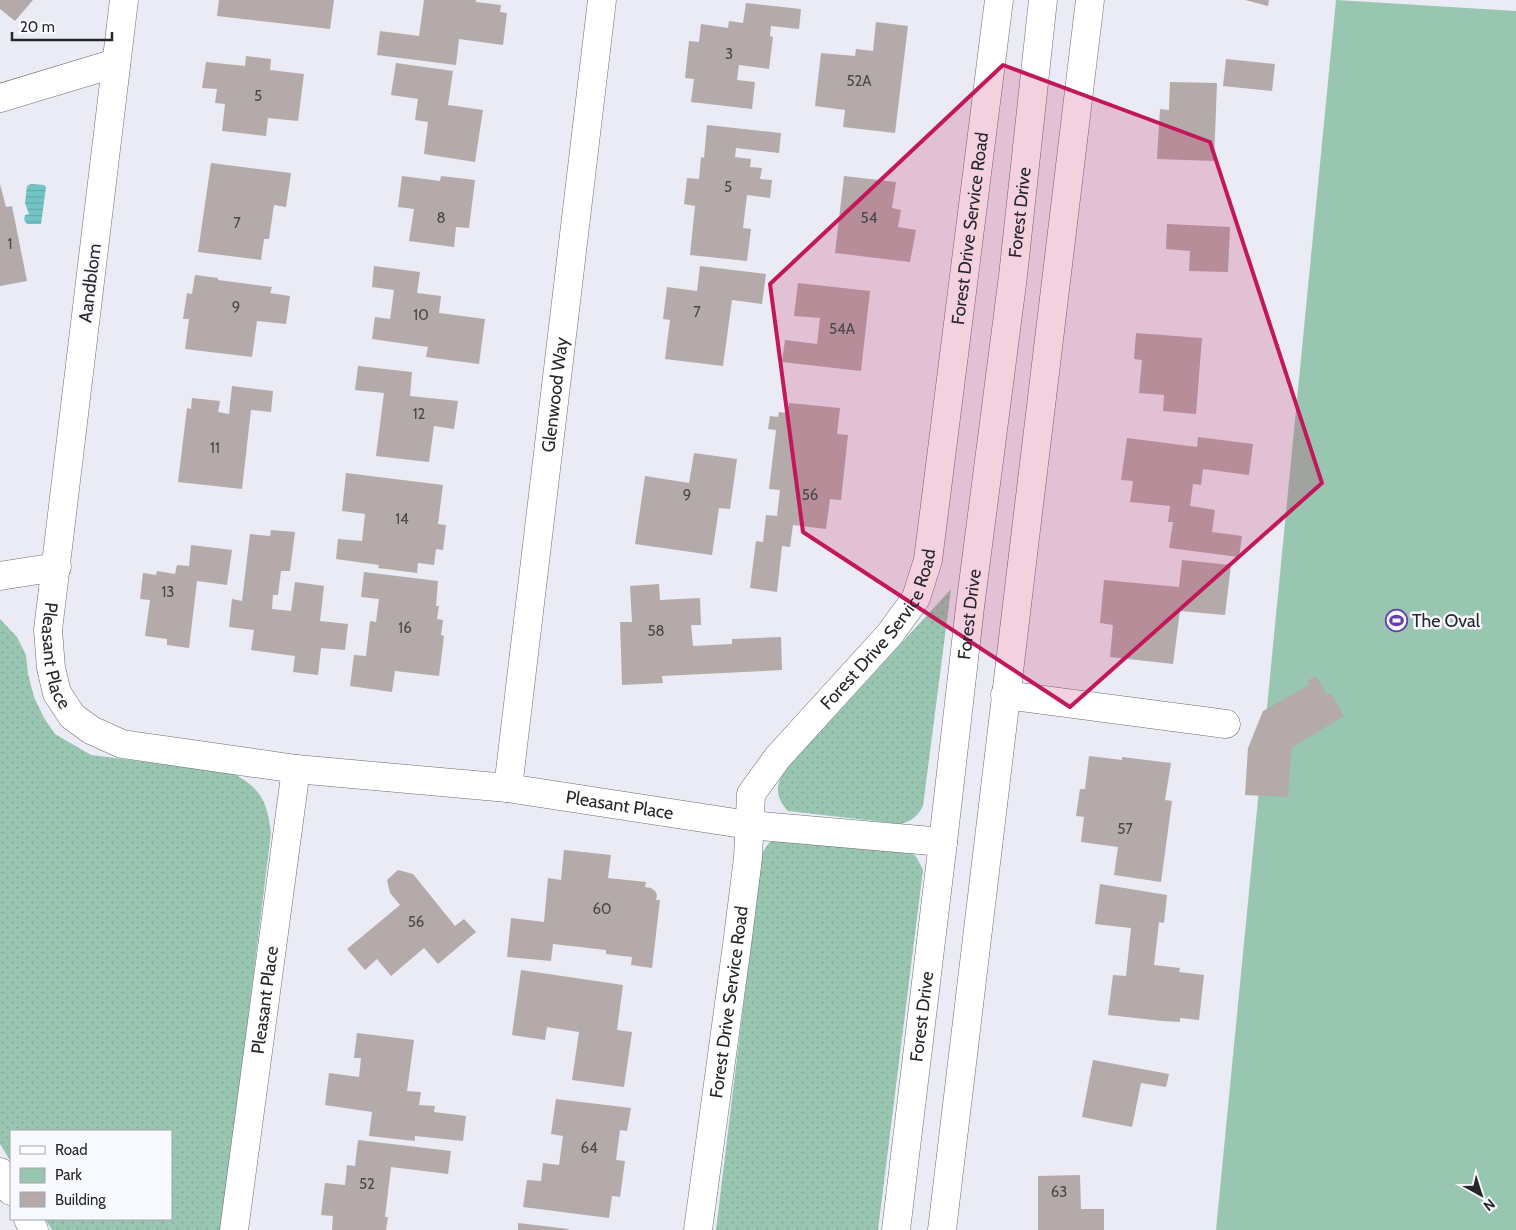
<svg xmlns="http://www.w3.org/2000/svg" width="1516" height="1230" viewBox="0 0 1516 1230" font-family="Cabin,sans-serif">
  <defs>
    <pattern id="green-dots" width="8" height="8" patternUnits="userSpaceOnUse" patternTransform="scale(1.25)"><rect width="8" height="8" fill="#98c6b0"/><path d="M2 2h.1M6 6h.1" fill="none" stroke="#83aa98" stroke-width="1.8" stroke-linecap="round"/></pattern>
    <pattern id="water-rules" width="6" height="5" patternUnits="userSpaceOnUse" patternTransform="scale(1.25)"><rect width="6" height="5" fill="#72c5c6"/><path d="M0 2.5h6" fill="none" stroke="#63a9aa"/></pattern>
  </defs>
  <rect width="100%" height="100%" fill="#eaebf4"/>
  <!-- green -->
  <path fill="url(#green-dots)" d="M 951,589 L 923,806 C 918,816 913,820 901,824 L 788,811 C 777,799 775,789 782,774 Z
    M 0,619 L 17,637 L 26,655 L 28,674 L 34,697 L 44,718 L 55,734 L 91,755 L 232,773 C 261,788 267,801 271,833 L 222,1230 L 52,1230 L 45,1219 L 171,1219 L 171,1131 L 11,1131 L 11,1162 L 0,1144 Z
    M 784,837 L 909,849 L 917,858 L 923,870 L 878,1230 L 716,1230 L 762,853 L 769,843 Z"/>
  <!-- pitch -->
  <path fill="#98c6b0" d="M 1336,0 L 1516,11 L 1516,1230 L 1216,1230 Z"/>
  <!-- water -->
  <path fill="url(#water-rules)" d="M 31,184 L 44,185 L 46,187 L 41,224 L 27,224 L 24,220 L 25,215 L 29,214 L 25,203 L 27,186 Z"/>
  <!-- building -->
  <path fill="#b4aaa9" d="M 0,0 L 33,0 L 15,21 L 0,9 Z
    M 219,0 L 334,0 L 330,29 L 217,16 Z
    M 424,0 L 476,0 L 476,2 L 501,5 L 500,12 L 507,13 L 503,45 L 459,39 L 456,65 L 377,55 L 380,31 L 419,36 Z
    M 1245,0 L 1269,0 L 1268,6 Z
    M 746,3 L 801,9 L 799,29 L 771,26 L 770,36 L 773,37 L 769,69 L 739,65 L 737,80 L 755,82 L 752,109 L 691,102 L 694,79 L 685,78 L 689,41 L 699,42 L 701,24 L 728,28 L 729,21 L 743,23 Z
    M 876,22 L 908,26 L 895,133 L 843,127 L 845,110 L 815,106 L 821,53 L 855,56 L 856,49 L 873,51 Z
    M 246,56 L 271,59 L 270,70 L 304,74 L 298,121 L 268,118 L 266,136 L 222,131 L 225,104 L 215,103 L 217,89 L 202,88 L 206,62 L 245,66 Z
    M 1226,59 L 1275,64 L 1272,91 L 1223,86 Z
    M 396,63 L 453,71 L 448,105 L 483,110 L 475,162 L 424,154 L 428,122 L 415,120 L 418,99 L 391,95 Z
    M 1170,82 L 1217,83 L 1214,161 L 1157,159 L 1160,109 L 1169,110 Z
    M 707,125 L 781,133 L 779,153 L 736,148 L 735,157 L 751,159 L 750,167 L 762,168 L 760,179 L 772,180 L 770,198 L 747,195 L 743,228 L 751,229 L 747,261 L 690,255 L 695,206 L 684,204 L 687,178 L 699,179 L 701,157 L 704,158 Z
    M 211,163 L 291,173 L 286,207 L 274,205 L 269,239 L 264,239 L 261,260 L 198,252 Z
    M 402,176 L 440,181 L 441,176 L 475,180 L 469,228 L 456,227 L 454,247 L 409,241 L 414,209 L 398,207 Z
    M 844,176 L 896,182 L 892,208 L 901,210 L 898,227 L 916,230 L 910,262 L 835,253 Z
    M 0,184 L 6,207 L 12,206 L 27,281 L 0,286 Z
    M 1167,224 L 1230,227 L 1228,272 L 1189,271 L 1190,251 L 1166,249 Z
    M 374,266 L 420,272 L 417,293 L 441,296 L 439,313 L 485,319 L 479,364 L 426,357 L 428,347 L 372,339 L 375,317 L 390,319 L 394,290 L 372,287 Z
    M 700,266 L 766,274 L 762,304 L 732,300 L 723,366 L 665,359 L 670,320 L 663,319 L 667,287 L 697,291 Z
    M 195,275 L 218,278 L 218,280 L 272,287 L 270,293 L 290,296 L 286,324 L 257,321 L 252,357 L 185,349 L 189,319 L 183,319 L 187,293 L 192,294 Z
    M 798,283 L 870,291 L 861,371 L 782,362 L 785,340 L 817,344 L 820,318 L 794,316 Z
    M 1136,333 L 1202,338 L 1196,414 L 1163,411 L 1164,395 L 1139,393 L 1142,360 L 1134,359 Z
    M 358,366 L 412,372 L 410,396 L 458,401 L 454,429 L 434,426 L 429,462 L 376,456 L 384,393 L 355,390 Z
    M 232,386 L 273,391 L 271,412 L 251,410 L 242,489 L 178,482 L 187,408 L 191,409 L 192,398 L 220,401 L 218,412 L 229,414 Z
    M 789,403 L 840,408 L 837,434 L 848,435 L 841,500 L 830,499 L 826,529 L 793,525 L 790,547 L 782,546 L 777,592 L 750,588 L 756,541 L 763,542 L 766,515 L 777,516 L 780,490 L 769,489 L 776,430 L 768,429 L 770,416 L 778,417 L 779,412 L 787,413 Z
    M 1198,437 L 1253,444 L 1249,475 L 1203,469 L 1201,485 L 1193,484 L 1190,506 L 1215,510 L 1212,532 L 1242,536 L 1239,557 L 1169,548 L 1173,522 L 1168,522 L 1170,506 L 1130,502 L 1133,481 L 1121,480 L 1127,438 L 1197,447 Z
    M 694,453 L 737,459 L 730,509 L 719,508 L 712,555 L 635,544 L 645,476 L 689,483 Z
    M 346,473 L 443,485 L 438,524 L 446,525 L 443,550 L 436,549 L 434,565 L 418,563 L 417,573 L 378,568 L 379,565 L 336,559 L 338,539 L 362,541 L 365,514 L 342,511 Z
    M 271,530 L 295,532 L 290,571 L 281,571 L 278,595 L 273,595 L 272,609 L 291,611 L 295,582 L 324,586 L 320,621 L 348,624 L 345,650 L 321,648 L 318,675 L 293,672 L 295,656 L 251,650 L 254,630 L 229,627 L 232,599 L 242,601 L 250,534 L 270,536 Z
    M 191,545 L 232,550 L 227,585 L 197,581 L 189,648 L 167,645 L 167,639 L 145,636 L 150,600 L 140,599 L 143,573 L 156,575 L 157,571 L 175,574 L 177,565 L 189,566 Z
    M 1182,560 L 1231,565 L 1225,615 L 1180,611 L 1173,664 L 1110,657 L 1113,625 L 1100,623 L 1104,580 L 1179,587 Z
    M 364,572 L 438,581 L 436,606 L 439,606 L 437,619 L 443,620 L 441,635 L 444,636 L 439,676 L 395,671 L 392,692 L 350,686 L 354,655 L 366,656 L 370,621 L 376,622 L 379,599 L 361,597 Z
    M 659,584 L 660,600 L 700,598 L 701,625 L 691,625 L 693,646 L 732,644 L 732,639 L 781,637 L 782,670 L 662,676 L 663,683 L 622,685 L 620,622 L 632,622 L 630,586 Z
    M 1316,676 L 1327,695 L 1331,693 L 1344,716 L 1293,747 L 1291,752 L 1288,797 L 1245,795 L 1248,748 L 1263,711 L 1309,685 L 1307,681 Z
    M 1089,756 L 1122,760 L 1122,757 L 1171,763 L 1165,800 L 1172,801 L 1161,882 L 1114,875 L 1118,847 L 1081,842 L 1084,817 L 1076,816 L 1080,789 L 1085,789 Z
    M 564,850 L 611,855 L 608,878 L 646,882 L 645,887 L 651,888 L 655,891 L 657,895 L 656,900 L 660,900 L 652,968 L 631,965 L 632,957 L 606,954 L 606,950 L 553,944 L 551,961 L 507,957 L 511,918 L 544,922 L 548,878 L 561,880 Z
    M 398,870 L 413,874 L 455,926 L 464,919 L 476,932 L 438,964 L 424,948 L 391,976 L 377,959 L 365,970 L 347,949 L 400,905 L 390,893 L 387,880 Z
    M 1100,884 L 1167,895 L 1164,923 L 1159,922 L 1154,965 L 1180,968 L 1179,972 L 1204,975 L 1199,1020 L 1180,1018 L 1180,1022 L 1163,1021 L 1108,1015 L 1113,975 L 1126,976 L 1131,928 L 1095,924 Z
    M 521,970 L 623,985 L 617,1030 L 632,1032 L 624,1087 L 572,1080 L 579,1032 L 547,1027 L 545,1040 L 512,1035 Z
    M 357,1033 L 414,1040 L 407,1091 L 421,1092 L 419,1105 L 435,1106 L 434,1112 L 466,1116 L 463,1141 L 415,1136 L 415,1141 L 369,1136 L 372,1112 L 325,1105 L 329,1073 L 359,1077 L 361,1058 L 354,1058 Z
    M 1093,1060 L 1169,1074 L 1166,1087 L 1141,1083 L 1132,1127 L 1082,1117 Z
    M 556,1099 L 631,1108 L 627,1131 L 620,1130 L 616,1160 L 625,1161 L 620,1197 L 612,1196 L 609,1218 L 523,1207 L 527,1180 L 541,1181 L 543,1163 L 559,1165 L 563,1136 L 551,1134 Z
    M 358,1140 L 451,1151 L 448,1174 L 391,1167 L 385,1217 L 388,1217 L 386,1230 L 332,1230 L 333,1216 L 321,1215 L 325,1183 L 345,1185 L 347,1165 L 355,1166 Z
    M 1080,1175 L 1081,1209 L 1104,1209 L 1104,1230 L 1038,1230 L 1038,1176 Z
    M 518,1223 L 569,1229 L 568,1230 L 518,1230 Z"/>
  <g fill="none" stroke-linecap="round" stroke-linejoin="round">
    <defs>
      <g id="minor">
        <path id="s1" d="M 124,0 L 48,630 L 51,668 L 57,693 L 72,716 L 91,730 L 122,744 L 296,769 L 508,788 L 749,825 L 943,842"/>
        <path d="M 0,98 L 116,63"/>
        <path d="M 0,576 L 57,567"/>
        <path d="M 1005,695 L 1226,724"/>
        <path id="s2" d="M 508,788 L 602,0"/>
        <path d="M 0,1172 L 11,1191"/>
        <path d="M 28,1219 L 34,1230"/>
        <path id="s3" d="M 234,1230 L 296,769"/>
        <path id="s4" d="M 698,1230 L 737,945 L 748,858 L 751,794 L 778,757 L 890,634 L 916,598 L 928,560 L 999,0"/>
        <path d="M 942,1230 C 989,820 1042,410 1090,0"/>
      </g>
      <g id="secondary">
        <path id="s5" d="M 896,1230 L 943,842 L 970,607 L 1013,276 L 1043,0"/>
      </g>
    </defs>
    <!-- minor casing -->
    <use href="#minor" stroke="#6b6c73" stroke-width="29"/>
    <!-- secondary casing -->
    <use href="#secondary" stroke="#6b6c73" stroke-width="29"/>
    <!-- minor -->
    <use href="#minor" stroke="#fff" stroke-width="28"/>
    <!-- secondary -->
    <use href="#secondary" stroke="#fff" stroke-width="28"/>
  </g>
  <!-- marked area -->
  <path fill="#c2185b" fill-opacity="0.2" stroke="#c2185b" stroke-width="4" stroke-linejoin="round" d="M 1003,65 L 1210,142 L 1322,483 L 1070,707 L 803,532 L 770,284 Z"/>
  <!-- icons -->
  <defs>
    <symbol id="stadium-ring" viewBox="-11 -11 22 22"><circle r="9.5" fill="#f8f9fe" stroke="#663cb4" stroke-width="1.5"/><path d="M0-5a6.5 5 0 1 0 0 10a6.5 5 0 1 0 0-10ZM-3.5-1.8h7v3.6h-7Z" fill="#663cb4"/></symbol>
  </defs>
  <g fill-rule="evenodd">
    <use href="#stadium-ring" x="1384" y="608" width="25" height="25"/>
  </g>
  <g text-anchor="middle" stroke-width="5" stroke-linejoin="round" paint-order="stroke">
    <!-- number labels -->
    <g font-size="15" fill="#4a484a">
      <text x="729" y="59">3</text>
      <text x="859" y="86">52A</text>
      <text x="258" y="101">5</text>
      <text x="728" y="192">5</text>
      <text x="441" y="223">8</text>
      <text x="869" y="223">54</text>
      <text x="237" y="228">7</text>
      <text x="10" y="249">1</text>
      <text x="236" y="312">9</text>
      <text x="697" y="317">7</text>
      <text x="421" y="320">10</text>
      <text x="842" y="334">54A</text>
      <text x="419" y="419">12</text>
      <text x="215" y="453">11</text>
      <text x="687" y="500">9</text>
      <text x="810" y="500">56</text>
      <text x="402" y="524">14</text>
      <text x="168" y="597">13</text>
      <text x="405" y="633">16</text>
      <text x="656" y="636">58</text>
      <text x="1125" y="834">57</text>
      <text x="602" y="914">60</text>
      <text x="416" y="927">56</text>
      <text x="589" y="1153">64</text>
      <text x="367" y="1189">52</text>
      <text x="1059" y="1197">63</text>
    </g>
    <!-- street labels -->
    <g font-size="18" fill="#26272a" stroke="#f8f9fe">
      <text dy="6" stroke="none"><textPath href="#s5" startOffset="1025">Forest Drive</textPath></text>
      <text dy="6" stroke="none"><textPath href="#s4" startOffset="1070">Forest Drive Service Road</textPath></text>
      <text transform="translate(90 283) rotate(-83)" y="6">Aandblom</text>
      <text dy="6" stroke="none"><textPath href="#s2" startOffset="396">Glenwood Way</textPath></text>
      <text dy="6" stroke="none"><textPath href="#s5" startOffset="620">Forest Drive</textPath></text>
      <text dy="6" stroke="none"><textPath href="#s4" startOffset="650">Forest Drive Service Road</textPath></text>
      <text dy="6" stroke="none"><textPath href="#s1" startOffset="661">Pleasant Place</textPath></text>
      <text dy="6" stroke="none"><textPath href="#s1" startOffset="1285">Pleasant Place</textPath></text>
      <text dy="6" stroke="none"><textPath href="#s3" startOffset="232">Pleasant Place</textPath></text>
      <text dy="6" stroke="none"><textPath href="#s4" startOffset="230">Forest Drive Service Road</textPath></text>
      <text dy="6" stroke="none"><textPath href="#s5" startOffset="215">Forest Drive</textPath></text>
    </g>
    <!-- poi labels -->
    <g font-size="18" fill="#26272a" stroke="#f8f9fe" text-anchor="start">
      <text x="1412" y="627">The Oval</text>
    </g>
  </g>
  <!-- legend -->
  <rect x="10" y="1130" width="162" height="90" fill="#f8f9fe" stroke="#a4a5a9"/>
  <rect x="20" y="1146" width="25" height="8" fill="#ffffff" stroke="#a4a5a9"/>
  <text x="55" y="1155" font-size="15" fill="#26272a">Road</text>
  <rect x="20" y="1168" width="25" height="15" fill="#98c6b0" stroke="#a4a5a9"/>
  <text x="55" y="1180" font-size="15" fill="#26272a">Park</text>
  <rect x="20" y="1192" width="25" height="15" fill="#b4aaa9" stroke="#a4a5a9"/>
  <text x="55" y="1205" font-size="15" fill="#26272a">Building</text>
  <!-- north arrow -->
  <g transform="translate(1481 1195) rotate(141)" stroke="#f8f9fe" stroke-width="4" paint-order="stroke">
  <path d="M0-4L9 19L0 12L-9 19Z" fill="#26272a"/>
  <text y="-8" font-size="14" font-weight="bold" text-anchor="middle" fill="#26272a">N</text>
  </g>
  <!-- scale -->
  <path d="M12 32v8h100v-8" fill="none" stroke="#26272a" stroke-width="2.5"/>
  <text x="20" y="32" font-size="15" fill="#26272a" stroke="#f8f9fe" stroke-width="4" paint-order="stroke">20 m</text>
</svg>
